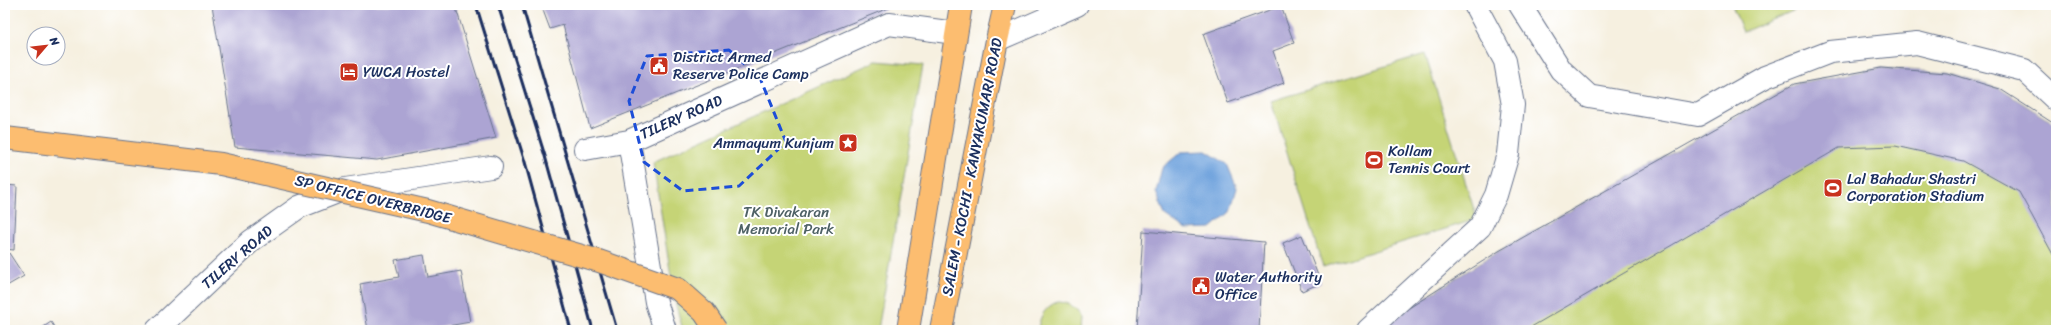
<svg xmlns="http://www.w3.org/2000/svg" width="2061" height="335" viewBox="0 0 2061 335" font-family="Sriracha,sans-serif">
  <rect width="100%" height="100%" fill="#fff"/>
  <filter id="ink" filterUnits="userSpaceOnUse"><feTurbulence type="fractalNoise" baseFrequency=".025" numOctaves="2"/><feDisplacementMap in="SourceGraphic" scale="8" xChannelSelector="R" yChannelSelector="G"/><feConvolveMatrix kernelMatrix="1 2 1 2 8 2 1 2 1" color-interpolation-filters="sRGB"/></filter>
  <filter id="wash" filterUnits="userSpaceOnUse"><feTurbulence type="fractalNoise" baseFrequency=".012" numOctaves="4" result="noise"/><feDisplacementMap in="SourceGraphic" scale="16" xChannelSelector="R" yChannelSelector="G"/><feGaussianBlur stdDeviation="0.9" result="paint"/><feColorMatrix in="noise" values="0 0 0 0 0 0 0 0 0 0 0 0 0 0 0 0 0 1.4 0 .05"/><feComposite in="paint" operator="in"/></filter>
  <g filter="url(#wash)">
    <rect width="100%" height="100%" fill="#f6f0e0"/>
    <!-- green -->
    <path fill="#c5d476" stroke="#70826a" d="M 1732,5 L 1807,5 L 1743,32 Z
      M 1425,54 L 1477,219 L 1323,267 L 1271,101 Z
      M 876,61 L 923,65 L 878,330 L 683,330 L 675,302 L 653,162 Z
      M 1881,68 L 1947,73 L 2000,89 L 2056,125 L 2056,330 L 1382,330 L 1409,308 L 1499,251 L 1794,84 Z
      M 1057,302 C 1069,302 1075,307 1082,316 L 1081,330 L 1038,330 C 1039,317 1045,307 1057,302 Z"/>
    <!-- water -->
    <path fill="#73a5de" stroke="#476a9e" d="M 1206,151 L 1227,164 L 1237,188 L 1230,212 L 1211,228 L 1186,229 L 1165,215 L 1156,192 L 1162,168 L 1181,152 Z"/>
    <g id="blocks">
      <!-- building -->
      <path fill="#aca4d3" d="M 5,5 L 9,5 L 6,25 L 5,25 Z
        M 212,5 L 455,5 L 496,138 L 377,160 L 235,147 Z
        M 541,5 L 896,5 L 590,128 L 563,25 L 550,29 Z
        M 1281,6 L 1294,43 L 1273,51 L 1284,83 L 1228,103 L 1203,34 Z
        M 1881,68 L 1947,73 L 2000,89 L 2056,125 L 2056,260 L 2019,192 L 1963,161 L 1895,146 L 1839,148 L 1526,330 L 1382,330 L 1409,308 L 1499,251 L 1794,84 Z
        M 5,185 L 17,186 L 14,250 L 5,249 Z
        M 1143,231 L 1264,242 L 1259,330 L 1137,330 Z
        M 1302,235 L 1321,283 L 1302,291 L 1283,243 Z
        M 9,253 L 24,276 L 5,287 L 5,255 Z
        M 424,255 L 428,277 L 461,271 L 470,322 L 426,330 L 368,330 L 360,284 L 399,277 L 395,260 Z
        M 51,322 L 56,330 L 39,330 Z
        M 456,326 L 457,330 L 441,330 L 441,329 Z"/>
    </g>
  </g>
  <g filter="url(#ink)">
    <use href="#blocks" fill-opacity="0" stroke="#68738c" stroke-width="1"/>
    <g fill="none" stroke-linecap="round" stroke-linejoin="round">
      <defs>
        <path id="minor" d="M 1520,5 L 1561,70 L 1589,96 L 1698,115 L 1765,77 L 1830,52 L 1917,43 L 2024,70 L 2056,100
          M 997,40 L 1077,5
          M 629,141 L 656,302 L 665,330
          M 585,149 L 629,141 L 889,24 L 955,33
          M 157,330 L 251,241 L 299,207 L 345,189 L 491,167
          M 1368,330 L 1480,227 L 1496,195 L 1508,154 L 1513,105 L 1505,61 L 1475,5"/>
        <path id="major" d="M 908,330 L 961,5
          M 941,330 L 997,40 L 1005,5"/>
      </defs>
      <!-- minor casing -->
      <use href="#minor" stroke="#68738c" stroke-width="24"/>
      <!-- major casing -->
      <use href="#major" stroke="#68738c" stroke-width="24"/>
      <!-- minor -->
      <use href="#minor" stroke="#fff" stroke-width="22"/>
      <!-- major -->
      <use href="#major" stroke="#fcbd6f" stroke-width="22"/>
      <!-- rail -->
      <path stroke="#1b2f5e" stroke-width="3" d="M 476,5 L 525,162 L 571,330
        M 498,5 L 545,156 L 593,330
        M 522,5 L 617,330"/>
      <defs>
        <path id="major-bridge" d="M 5,138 L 221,164 L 428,211 L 599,261 L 678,289 L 704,312 L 716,330"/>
      </defs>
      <!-- major-bridge casing -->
      <use href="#major-bridge" stroke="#68738c" stroke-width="24" stroke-linecap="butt"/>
      <!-- major-bridge -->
      <use href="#major-bridge" stroke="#fcbd6f" stroke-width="22"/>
    </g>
  </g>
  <!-- marked area -->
  <path fill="none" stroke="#1d4ed8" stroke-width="3" stroke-dasharray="8 5" stroke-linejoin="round" d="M 729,50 L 760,78 L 786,142 L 739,186 L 683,191 L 644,162 L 629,101 L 647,56 Z"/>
  <!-- icons -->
  <defs>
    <symbol id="civic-square" viewBox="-11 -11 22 22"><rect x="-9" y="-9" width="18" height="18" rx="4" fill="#c8321e" stroke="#fff"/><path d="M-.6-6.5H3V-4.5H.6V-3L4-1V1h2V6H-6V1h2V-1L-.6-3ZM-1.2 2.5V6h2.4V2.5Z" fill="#fff"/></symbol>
    <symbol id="hotel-square" viewBox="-11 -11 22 22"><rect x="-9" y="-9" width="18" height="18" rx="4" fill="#c8321e" stroke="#fff"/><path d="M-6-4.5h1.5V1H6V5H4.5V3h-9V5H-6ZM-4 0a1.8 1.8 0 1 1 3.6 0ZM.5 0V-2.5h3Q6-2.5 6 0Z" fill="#fff"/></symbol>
    <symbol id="sight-square" viewBox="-11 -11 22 22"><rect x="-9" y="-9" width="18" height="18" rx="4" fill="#c8321e" stroke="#fff"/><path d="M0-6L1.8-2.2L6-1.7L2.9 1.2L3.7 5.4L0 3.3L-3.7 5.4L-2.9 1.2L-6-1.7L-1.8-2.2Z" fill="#fff"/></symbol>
    <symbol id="stadium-square" viewBox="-11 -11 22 22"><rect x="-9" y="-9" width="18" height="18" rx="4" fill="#c8321e" stroke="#fff"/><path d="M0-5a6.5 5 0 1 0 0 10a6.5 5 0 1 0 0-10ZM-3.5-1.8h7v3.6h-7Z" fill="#fff"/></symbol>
  </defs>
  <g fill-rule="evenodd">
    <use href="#civic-square" x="648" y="55" width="22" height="22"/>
    <use href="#hotel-square" x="338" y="61" width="22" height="22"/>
    <use href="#sight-square" x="837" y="132" width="22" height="22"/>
    <use href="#stadium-square" x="1363" y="149" width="22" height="22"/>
    <use href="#stadium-square" x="1822" y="177" width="22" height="22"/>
    <use href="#civic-square" x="1190" y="275" width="22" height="22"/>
  </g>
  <g text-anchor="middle" stroke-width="4" stroke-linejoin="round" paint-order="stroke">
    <!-- poi labels -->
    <g font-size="15" fill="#1b2f5e" stroke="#fff" text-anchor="start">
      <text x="673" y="62">District Armed<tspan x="673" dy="17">Reserve Police Camp</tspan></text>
      <text x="363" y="77">YWCA Hostel</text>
      <text x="834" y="148" text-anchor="end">Ammayum Kunjum</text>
      <text x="1388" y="156">Kollam<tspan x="1388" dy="17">Tennis Court</tspan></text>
      <text x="1847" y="184">Lal Bahadur Shastri<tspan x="1847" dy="17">Corporation Stadium</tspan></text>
      <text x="1215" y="282">Water Authority<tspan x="1215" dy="17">Office</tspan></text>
    </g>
    <!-- street labels -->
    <g font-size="15" fill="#1b2f5e" stroke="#fff">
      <text transform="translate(681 117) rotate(-24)" y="5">TILERY ROAD</text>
      <text transform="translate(972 167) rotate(-79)" y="5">SALEM - KOCHI - KANYAKUMARI ROAD</text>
      <text transform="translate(373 199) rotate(14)" y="5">SP OFFICE OVERBRIDGE</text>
      <text transform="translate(237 257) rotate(-41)" y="5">TILERY ROAD</text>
    </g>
    <!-- park labels -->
    <g font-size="15" fill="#4e6165" stroke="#fff">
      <text x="786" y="217">TK Divakaran<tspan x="786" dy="17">Memorial Park</tspan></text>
    </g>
  </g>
  <!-- margin -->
  <rect width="2061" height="335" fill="none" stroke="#fff" stroke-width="20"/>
  <!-- north arrow -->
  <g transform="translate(46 46) rotate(62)"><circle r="19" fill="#ffffff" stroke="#a4acbf"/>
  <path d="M0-3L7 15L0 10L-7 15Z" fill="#c8321e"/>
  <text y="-6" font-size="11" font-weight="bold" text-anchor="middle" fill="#1b2f5e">N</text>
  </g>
</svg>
